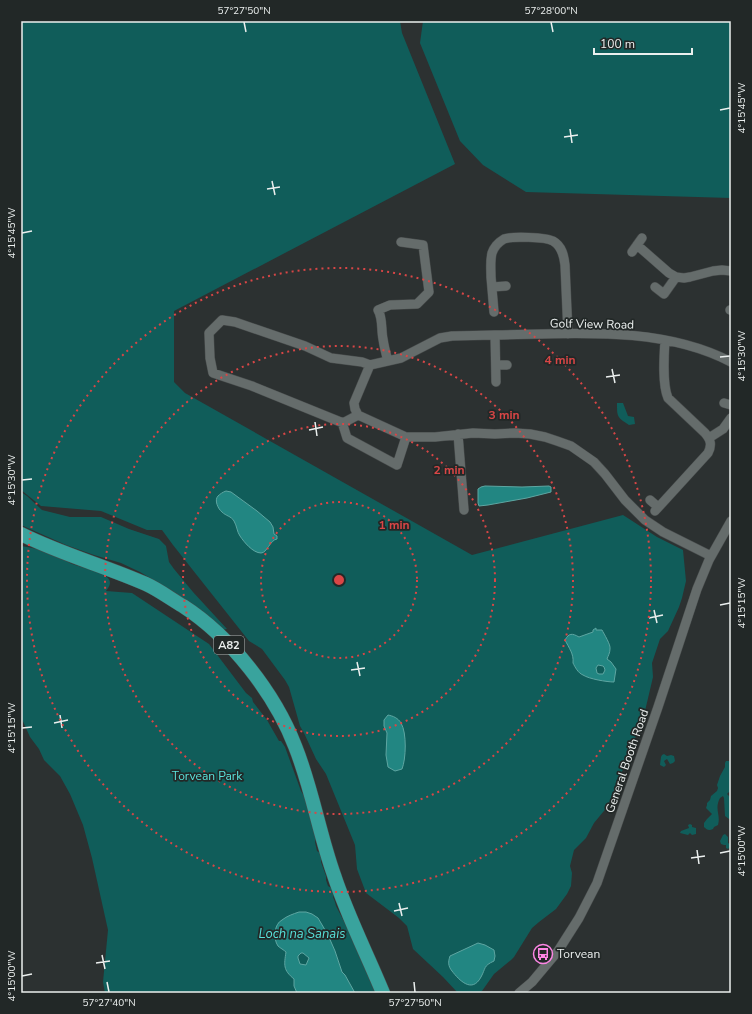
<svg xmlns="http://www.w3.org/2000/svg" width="752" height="1014" viewBox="0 0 752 1014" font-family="'Nunito Sans',sans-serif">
  <rect width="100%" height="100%" fill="#2c3131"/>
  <!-- green -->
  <path fill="#105d5a" d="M 21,21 L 400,21 L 402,33 L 455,164 L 174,311 L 174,382 L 185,393 L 472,555 L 623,515 L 657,537 L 683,550 L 686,581 L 682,598 L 679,607 L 668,631 L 660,639 L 652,663 L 653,677 L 645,711 L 626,763 L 618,780 L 608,806 L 594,823 L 586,838 L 574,850 L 570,866 L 572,873 L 571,886 L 567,894 L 556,909 L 539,922 L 532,928 L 514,957 L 511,960 L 494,974 L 482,991 L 479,993 L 459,993 L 457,992 L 443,977 L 413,949 L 407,926 L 399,918 L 366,893 L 357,869 L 355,845 L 326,774 L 316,759 L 304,733 L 300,726 L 289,687 L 285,680 L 262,649 L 249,641 L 173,545 L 162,530 L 147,530 L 101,511 L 41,506 L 21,490 Z
    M 423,21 L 731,21 L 731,198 L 526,192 L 483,165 L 460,141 L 420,43 Z
    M 617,403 L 623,403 L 628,416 L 634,417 L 635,424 L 629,425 C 617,417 617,417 617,403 Z
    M 21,492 L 27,496 L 42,510 L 70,517 L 101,517 L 129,529 L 159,539 L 166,546 L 169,562 L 174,569 L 193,592 L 227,629 L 222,630 L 174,592 L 140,572 L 121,563 L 94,555 L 66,545 L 21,525 Z
    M 21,546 C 33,548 45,550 57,555 C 62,557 66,561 70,563 C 81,568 100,569 108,578 C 112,583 109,587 106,591 L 132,593 L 209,644 L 246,693 L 252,698 L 253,702 L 267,720 L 279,741 L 281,741 L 285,747 L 301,791 L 306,799 L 314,827 C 313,832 317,837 315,842 L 317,851 L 320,853 L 321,858 L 321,862 L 326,876 L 326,880 L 328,886 L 333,889 L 334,895 L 333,897 L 335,902 L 336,906 L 350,933 L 377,993 L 105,993 L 103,982 L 108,930 L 92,858 L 83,825 L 70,794 L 60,776 L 44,760 L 39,749 L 30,737 L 21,717 Z
    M 664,754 L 667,756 L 671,755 L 674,756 L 675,761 L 673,763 L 670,764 L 667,759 L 664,761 L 666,765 L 664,767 L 660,765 L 661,757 L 662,755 Z
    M 726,761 L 729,761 L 731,764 L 730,770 L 731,771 L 731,793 L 729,792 L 727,794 L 731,798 L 731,818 L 729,819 L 725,816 L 724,798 L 723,796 L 720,798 C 714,809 721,815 718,825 L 714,827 L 713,829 C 709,831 707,830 704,827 L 704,823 L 707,819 L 712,814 L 706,808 L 707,805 L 707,803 L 710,800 L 711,796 L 717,791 L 718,788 L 717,785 L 720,776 L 725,767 L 725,763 Z
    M 690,824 L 692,825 L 692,827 L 696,828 L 696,834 L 692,835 L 690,833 L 688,835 L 680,833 L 681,831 L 689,828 L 688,825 Z
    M 725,834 L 728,837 L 728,843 L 730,844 L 730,847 L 728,849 L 726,848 L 726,845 L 724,845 L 721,844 L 720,841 L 723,835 Z"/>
  <!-- water -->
  <path fill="#228682" stroke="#5ea6a2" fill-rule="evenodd" d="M 485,486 L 522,487 L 549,486 L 551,487 L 551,492 L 527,498 L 488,505 L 479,506 L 478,503 L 478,489 L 481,487 Z
    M 226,491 L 231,492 L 257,511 L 270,522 L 273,527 L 274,534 L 277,536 L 277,539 C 270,540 267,553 261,553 C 253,553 244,542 240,536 C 237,532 237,526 234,521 C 231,516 226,516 222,512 C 218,509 214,500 218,496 C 220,494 223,492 226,491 Z
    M 596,628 L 596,630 L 602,630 C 604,634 611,645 610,649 C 610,653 608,656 607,659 L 611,662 L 616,669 L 614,682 C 607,682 589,679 583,675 C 578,673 575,667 573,663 C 574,654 569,648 565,640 C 569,633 572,633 579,637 L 593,632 L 593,630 ZM 598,665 L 603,666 L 604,667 L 605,670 L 603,674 L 599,674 L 597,673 L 596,668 Z
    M 388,715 C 393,716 398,718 401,723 C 407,733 406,759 402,769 L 395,771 L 388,767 L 386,755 L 387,733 L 384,726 L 384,720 Z
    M 299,912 L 306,912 L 312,914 L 318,918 L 328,935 L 335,951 L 342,972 L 345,975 L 355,993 L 297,993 L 294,986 L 294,979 C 283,970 284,965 286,952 C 284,950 280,948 278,946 C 273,939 274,924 282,920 C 287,916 293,914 299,912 ZM 301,953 L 303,953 L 309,958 L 306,965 L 300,964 L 298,958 L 298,956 Z
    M 478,943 L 485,945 L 494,950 L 495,956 L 494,961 C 483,966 486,968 481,977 C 472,994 459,980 452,971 C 448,966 448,962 450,956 Z"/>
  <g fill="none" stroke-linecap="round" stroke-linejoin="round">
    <defs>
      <path id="minor" d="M 637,245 L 669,273 L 676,277 L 684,278 L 690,277 L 713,271 L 722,270 L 731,271
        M 632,252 L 642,238
        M 492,287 L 506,286
        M 655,287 L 664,294 L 676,277
        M 730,310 L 731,310
        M 494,312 C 493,300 492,289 491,277 C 491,269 490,261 492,253 C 494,247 499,242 504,239 C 511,236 546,237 553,241 C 562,246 564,256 565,265 L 568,334
        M 495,335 L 452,336 L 440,338 L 401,358 L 370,365 L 367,372 L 354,403 L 355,409 L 358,415 L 406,437 L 435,437 L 473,433 L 495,434 L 515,433 L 530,434 L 545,437 L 557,441 L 571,446 L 594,462 L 605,474 L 625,500 L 645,520 L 663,532 L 711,556
        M 388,361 C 386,354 384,346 383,339 C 381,330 383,318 378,310 L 390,305 L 417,304 L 429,292 L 423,245 L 401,242
        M 496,365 L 507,365
        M 496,382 L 495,335 C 572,334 660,325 731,362
        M 724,403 L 731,405
        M 358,415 L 343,423 L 252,386 L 213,373 L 210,358 L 209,333 L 222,320 L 235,322 L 305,346 L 331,358 L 362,362 L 370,365
        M 342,422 L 347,438 L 397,465 L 406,437
        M 458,434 L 464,510
        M 709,438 L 723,429 L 731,418
        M 650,500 L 658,507
        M 655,511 L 708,453 C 712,445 711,440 705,433 L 668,398 C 662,384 664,356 665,340
        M 519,993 L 532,982 L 558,951 L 579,918 L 597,883 L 658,707 L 697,589 L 709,560 L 731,521"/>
      <path id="highway" d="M 21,534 C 61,554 105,566 146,584 C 159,590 171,599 183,606 C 231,637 275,694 295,746 C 312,788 319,833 334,875 C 347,915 367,954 383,993"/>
    </defs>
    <!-- minor casing -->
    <use href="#minor" stroke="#484c4c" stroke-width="10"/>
    <!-- highway casing -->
    <use href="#highway" stroke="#484c4c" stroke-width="15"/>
    <!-- minor -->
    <use href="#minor" stroke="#656c6b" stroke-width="9"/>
    <!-- highway -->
    <use href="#highway" stroke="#39a39d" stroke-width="14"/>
  </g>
  <!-- ticks -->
  <path fill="none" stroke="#ebefee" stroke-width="1.5" d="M 244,22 L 246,32M 551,22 L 553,32M 720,110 L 730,108M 570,129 L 572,143M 564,137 L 578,135M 272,181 L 275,195M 267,189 L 280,187M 22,233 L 32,231M 720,357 L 730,356M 612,369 L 615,383M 606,377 L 620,375M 315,422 L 317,436M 309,430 L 323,427M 22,480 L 32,479M 720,605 L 730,603M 654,610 L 657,623M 649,618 L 663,615M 357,662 L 360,676M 351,670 L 365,668M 60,715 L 62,728M 54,723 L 68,720M 22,728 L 32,727M 697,850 L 699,864M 720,853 L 730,851M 691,858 L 705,856M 399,903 L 402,916M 394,911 L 408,908M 102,955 L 105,969M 96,963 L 110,961M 22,976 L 32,974M 107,982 L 109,992M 414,982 L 415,992"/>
  <!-- distance rings -->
  <g fill="none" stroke="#d94646" stroke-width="2" stroke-dasharray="2 4">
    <circle cx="339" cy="580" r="78"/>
    <circle cx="339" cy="580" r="156"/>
    <circle cx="339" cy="580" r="234"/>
    <circle cx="339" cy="580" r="312"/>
  </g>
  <!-- icons -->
  <defs>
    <symbol id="bus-ring" viewBox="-11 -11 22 22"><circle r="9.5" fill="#222827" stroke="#fc86e4" stroke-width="1.5"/><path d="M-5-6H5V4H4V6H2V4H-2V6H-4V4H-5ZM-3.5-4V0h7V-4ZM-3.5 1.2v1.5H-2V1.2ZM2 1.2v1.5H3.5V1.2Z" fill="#fc86e4"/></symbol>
  </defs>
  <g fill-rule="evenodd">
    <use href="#bus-ring" x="532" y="943" width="22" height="22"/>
  </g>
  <g text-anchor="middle" stroke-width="3.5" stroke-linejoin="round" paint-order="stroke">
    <!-- shield labels -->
    <rect fill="#222827" stroke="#afb3b2" stroke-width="1" x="214" y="636" width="30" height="18" rx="3"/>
    <g font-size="11" font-weight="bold" fill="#ebefee">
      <text x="229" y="649">A82</text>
    </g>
    <!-- street labels -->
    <g font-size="12" fill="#ebefee" stroke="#222827">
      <text transform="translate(592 324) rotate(1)" y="4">Golf View Road</text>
      <text transform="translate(627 761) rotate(-71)" y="4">General Booth Road</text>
    </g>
    <!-- park labels -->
    <g font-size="12" fill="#5ae3dc" stroke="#222827">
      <text x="207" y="780">Torvean Park</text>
    </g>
    <!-- poi labels -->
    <g font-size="12" fill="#ebefee" stroke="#222827" text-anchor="start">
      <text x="557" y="958">Torvean</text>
    </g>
    <!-- water labels -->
    <g font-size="13" font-style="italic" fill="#57e0d9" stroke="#222827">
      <text x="302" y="938">Loch na Sanais</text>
    </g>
  </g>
  <circle cx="339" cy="580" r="6" fill="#d94646" stroke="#222827" stroke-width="2"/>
  <g font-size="12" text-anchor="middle" font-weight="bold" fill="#d94646" stroke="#222827" stroke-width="3.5" stroke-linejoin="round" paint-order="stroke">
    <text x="560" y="364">4 min</text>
    <text x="504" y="419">3 min</text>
    <text x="449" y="474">2 min</text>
    <text x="394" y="529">1 min</text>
  </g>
  <!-- border -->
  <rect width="752" height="1014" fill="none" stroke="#222827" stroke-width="44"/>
  <!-- scale -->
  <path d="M594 48v6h98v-6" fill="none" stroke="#ebefee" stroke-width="2"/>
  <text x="600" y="48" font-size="12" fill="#ebefee" stroke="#222827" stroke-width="3" paint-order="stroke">100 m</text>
  <rect x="22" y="22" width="708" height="970" fill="none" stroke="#ebefee" stroke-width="1.5"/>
  <g font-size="10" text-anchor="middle" fill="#ebefee">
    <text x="244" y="14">57°27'50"N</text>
    <text x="551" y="14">57°28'00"N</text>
    <text transform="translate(741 108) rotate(-90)" y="4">4°15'45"W</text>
    <text transform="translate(11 233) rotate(-90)" y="4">4°15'45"W</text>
    <text transform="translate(741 356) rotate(-90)" y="4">4°15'30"W</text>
    <text transform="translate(11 480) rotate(-90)" y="4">4°15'30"W</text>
    <text transform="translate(741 603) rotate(-90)" y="4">4°15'15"W</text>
    <text transform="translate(11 728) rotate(-90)" y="4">4°15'15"W</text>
    <text transform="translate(741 851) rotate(-90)" y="4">4°15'00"W</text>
    <text transform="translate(11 976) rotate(-90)" y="4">4°15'00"W</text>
    <text x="109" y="1006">57°27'40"N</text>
    <text x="415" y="1006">57°27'50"N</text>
  </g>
</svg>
